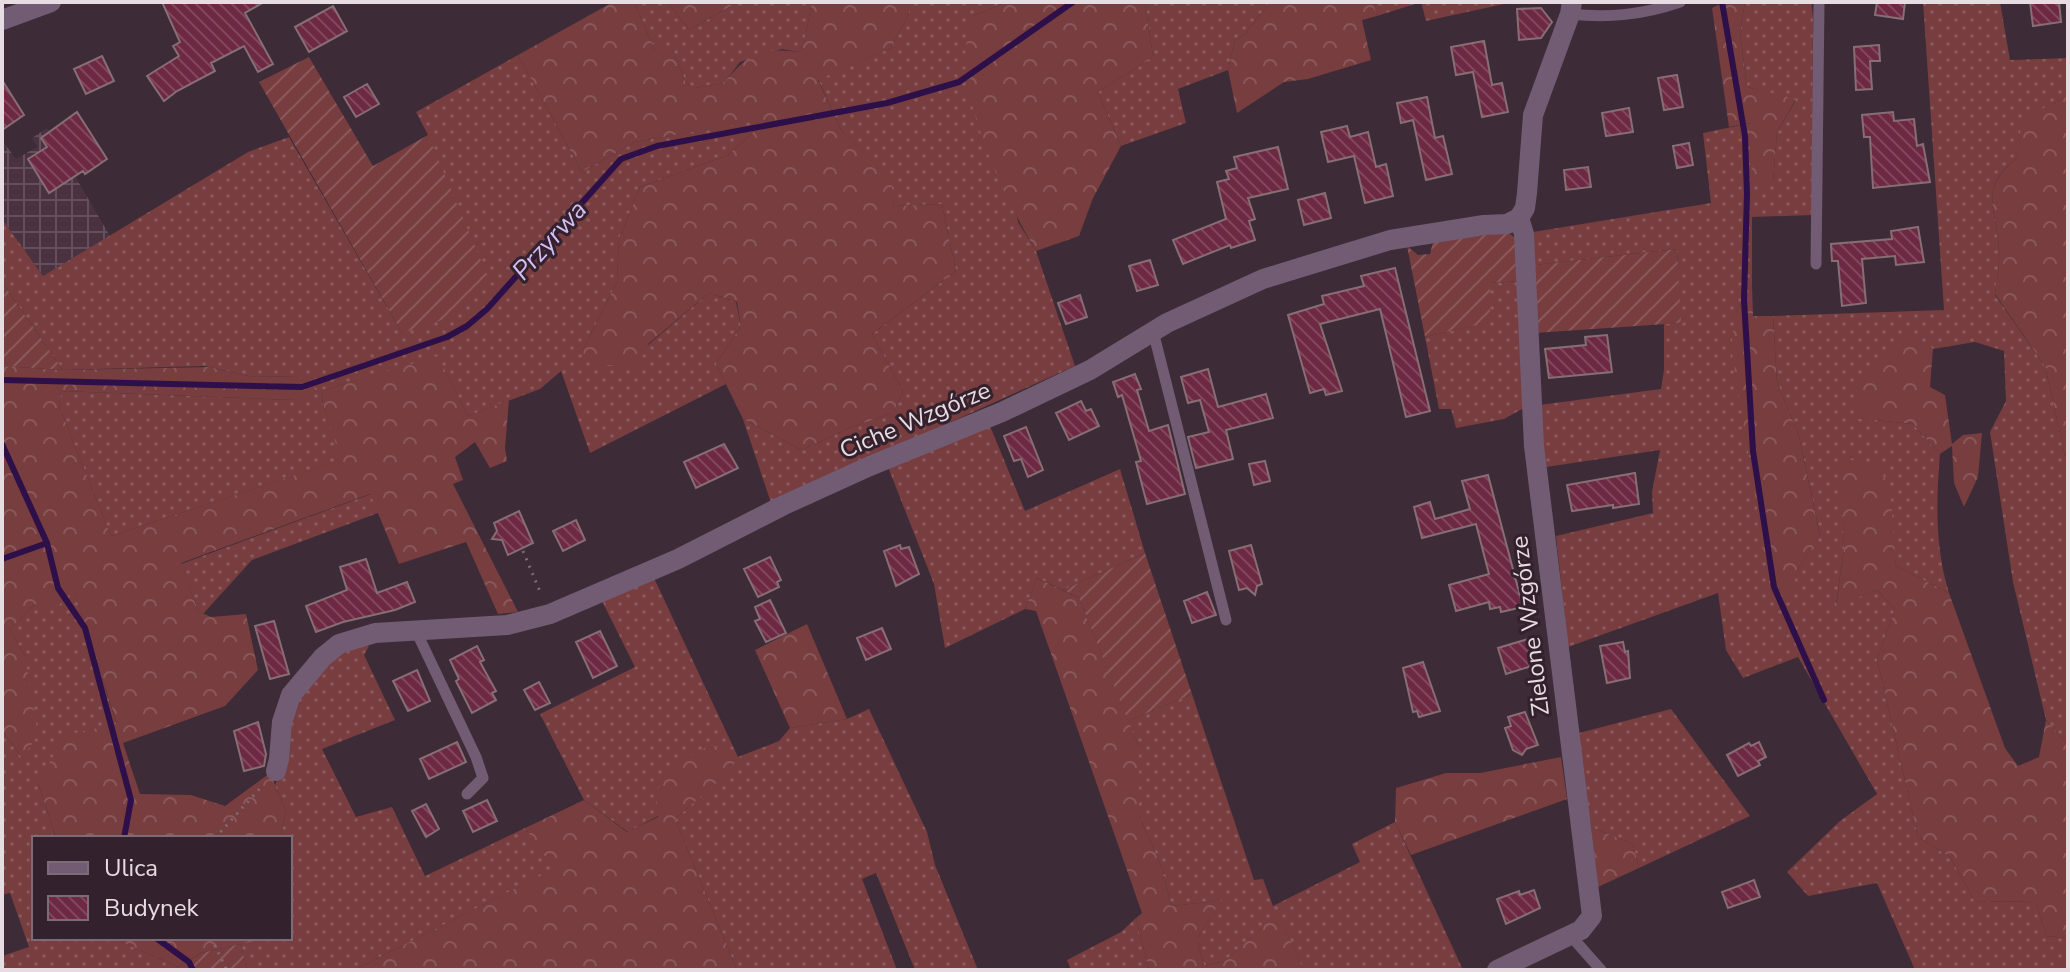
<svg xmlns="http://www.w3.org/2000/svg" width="2070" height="972" viewBox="0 0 2070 972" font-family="'Nunito Sans',sans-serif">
  <defs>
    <pattern id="industrial-grid" width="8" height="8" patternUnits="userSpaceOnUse" patternTransform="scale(2)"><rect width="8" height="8" fill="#4a3241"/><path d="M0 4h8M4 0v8" fill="none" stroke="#644f5c"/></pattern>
    <pattern id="grass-dots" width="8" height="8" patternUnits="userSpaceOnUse" patternTransform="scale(2)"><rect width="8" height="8" fill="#773d3f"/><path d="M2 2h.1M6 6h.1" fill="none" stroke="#8a585b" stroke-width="1.8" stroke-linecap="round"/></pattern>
    <pattern id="forest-crowns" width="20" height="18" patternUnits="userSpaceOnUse" patternTransform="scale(2)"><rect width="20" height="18" fill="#773d3f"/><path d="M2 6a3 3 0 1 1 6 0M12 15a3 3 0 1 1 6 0" fill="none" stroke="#8a585b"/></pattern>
    <pattern id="garden-furrows" width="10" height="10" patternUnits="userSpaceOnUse" patternTransform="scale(2)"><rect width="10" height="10" fill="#773d3f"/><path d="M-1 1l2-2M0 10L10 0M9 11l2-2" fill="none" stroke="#8a585b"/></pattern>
    <pattern id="building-back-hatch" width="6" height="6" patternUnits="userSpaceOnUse" patternTransform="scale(2)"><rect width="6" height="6" fill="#6d2842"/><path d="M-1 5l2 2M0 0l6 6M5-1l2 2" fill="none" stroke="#82475d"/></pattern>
  </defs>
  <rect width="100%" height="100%" fill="#3d2b37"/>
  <!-- industrial -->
  <path fill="url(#industrial-grid)" d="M 47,128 L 110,236 L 43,276 L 2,219 L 2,140 L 16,159 L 37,147 L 32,138 Z"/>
  <!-- grass -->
  <path fill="url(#grass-dots)" d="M 634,2 L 668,2 L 689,30 L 738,2 L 812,2 L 804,44 L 798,52 L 782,49 L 740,62 L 724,83 L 695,88 L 686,83 L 673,50 L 655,50 Z
    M 909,2 L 1007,2 L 973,16 L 1018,222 L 1036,251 L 1075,366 L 771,503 L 743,419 L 802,450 L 849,428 L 893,413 L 903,391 L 872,334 L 956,271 L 942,204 L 894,206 L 890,179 L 841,130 L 818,79 L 891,48 L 909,13 Z
    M 1145,2 L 1270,2 L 1245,34 L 1235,40 L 1228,70 L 1178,89 L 1186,123 L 1121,146 L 1098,92 L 1153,57 Z
    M 1373,2 L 1504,2 L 1504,4 L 1426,21 L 1421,2 L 1377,16 Z
    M 1745,2 L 1811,2 L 1813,17 L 1812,215 L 1752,217 L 1752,286 L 1736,313 L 1748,446 L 1761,531 L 1797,570 L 1820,535 L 1799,436 L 1777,382 L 1773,316 L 1944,310 L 1923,2 L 2000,2 L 2010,60 L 2068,58 L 2068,96 L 2023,119 L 2017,158 C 1977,190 1997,207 1999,250 C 2000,264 1997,280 1995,295 L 2045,366 L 2068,469 L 2068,745 L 2046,720 L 2013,582 L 1990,432 L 2006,401 L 2004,351 L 1975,342 L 1933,349 L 1907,333 L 1857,418 L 1913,424 L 1940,454 C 1936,501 1935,548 1949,593 L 1896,566 L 1892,535 L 1842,458 L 1844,548 L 1836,605 L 1877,590 L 1895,609 L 1877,659 L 1918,837 L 1950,857 L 1975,901 L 2036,902 L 2046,936 L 2068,938 L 2068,970 L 1915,970 L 1877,883 L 1808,896 L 1787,872 L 1840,821 L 1877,794 L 1798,657 L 1743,678 L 1726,650 L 1718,593 L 1568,647 L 1556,536 L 1653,513 L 1652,492 L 1660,450 L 1546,467 L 1539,405 L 1661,389 L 1664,370 L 1664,324 L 1680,323 L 1677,249 L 1534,265 L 1533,232 L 1711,203 L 1703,133 L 1751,123 L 1753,182 L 1773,181 L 1777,132 L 1796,100 L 1747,87 L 1740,32 Z
    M 518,55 L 582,172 L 635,142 L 769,118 L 728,155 L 640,187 L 619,239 L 617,282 L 582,352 L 648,345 L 709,293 L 736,302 L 741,326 L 716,364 L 726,384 L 590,453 L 561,371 L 540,389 L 468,416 L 438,357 L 321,391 L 323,404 L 342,460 L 111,536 L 59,406 L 61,391 L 294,400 L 299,377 L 248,376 L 205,366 L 63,370 L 2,282 L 2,219 L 43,276 L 248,152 L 289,137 L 402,333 L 428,135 L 416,112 Z
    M 1520,281 L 1524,408 L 1504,419 L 1456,428 L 1451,409 L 1439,409 L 1425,337 L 1489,322 L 1490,283 Z
    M 990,426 L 1025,511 L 1120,469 L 1145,553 L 1063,590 L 1037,578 L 1025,609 L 945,648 L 934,584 L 888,467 Z
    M 371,494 L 378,513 L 252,560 L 203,614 L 198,611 L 181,564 Z
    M 654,578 L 738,757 L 779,741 L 790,728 L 847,719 L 869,709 L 927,832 L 935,865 L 978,970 L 915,970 L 876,873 L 862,879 L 897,970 L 737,970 L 675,819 L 729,771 L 658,816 L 628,832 L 584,800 L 540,714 L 635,667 L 602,601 Z
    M 74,589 L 117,725 L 38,783 L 56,838 L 34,838 L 34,938 L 113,938 L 178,967 L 180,970 L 2,970 L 2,956 L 29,947 L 10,893 L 2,895 L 2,730 L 22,758 L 25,656 L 10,629 L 35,604 Z
    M 346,645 L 369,646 L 364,655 L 395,720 L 322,749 L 356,817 L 392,807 L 425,876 L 525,828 L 555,869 L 354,970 L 247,970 L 241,944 L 264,938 L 290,938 L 290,838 L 280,838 L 286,811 L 275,785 L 287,758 L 292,707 Z
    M 1192,694 L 1254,880 L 1263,879 L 1273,906 L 1360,862 L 1352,844 L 1395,822 L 1463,970 L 1303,970 L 1278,913 L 1225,961 L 1204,966 L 1197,939 L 1222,898 L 1209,902 L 1171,906 L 1163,871 L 1139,815 L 1139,747 L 1128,721 Z
    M 1671,709 L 1750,816 L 1639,868 L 1633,844 L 1591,827 L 1575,734 Z
    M 1136,918 L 1149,970 L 1071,970 L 1067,960 L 1121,932 Z"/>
  <!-- forest -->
  <path fill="url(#forest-crowns)" fill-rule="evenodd" d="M 613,2 L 634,2 L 655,50 L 673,50 L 686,83 L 695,88 L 724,83 C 747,54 761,47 798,52 L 804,44 L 812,2 L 909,2 L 909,13 L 891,48 L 818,80 L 841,130 L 891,179 L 894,206 L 942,204 L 956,271 L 872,334 L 903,391 L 893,413 L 849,428 L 802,450 L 743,419 L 716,364 L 741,326 L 737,302 L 709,293 L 648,344 L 638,366 L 601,366 L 582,352 L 617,282 L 619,239 L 640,187 L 728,155 L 768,119 L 635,142 L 582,172 L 518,55 Z
    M 668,2 L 738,2 L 689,30 Z
    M 1007,2 L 1145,2 L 1153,57 L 1098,92 L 1121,146 L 1093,198 L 1079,236 L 1036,251 C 1008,205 958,100 966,46 C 967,36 971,26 973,16 Z
    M 1270,2 L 1373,2 L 1377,16 L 1362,20 L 1371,60 L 1308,79 L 1284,82 L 1237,113 L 1228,70 L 1235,40 L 1245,34 Z
    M 1724,2 L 1745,2 L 1740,32 L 1747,87 L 1796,99 L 1777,132 L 1773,182 L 1752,182 L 1750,123 L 1729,127 L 1712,8 Z
    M 2068,96 L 2068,469 L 2045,366 L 1995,294 C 1997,280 2000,264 1999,250 C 1997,206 1977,191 2017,158 L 2022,119 Z
    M 1752,286 L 1753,316 L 1773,316 L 1777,382 L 1799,436 L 1820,536 L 1797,570 L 1792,595 L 1771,594 L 1731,347 L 1736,313 Z
    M 1908,332 L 1933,349 L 1930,387 L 1945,395 L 1952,444 L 1963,435 L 1982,433 L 1978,477 L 1964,507 L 1954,483 L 1952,446 L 1940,454 L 1913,424 L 1857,418 L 1857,387 L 1887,349 Z
    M 438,356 L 468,416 L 509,400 L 505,448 L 507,461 L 490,468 L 475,442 L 455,457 L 463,480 L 453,484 L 518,612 L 498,614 L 466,542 L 399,564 L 370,494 L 181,563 L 198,611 L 211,617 L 246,614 L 258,670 L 225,706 L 123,743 L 140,794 L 191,795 L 225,806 L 270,773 L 286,811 L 280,838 L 56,838 L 38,783 L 65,735 L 117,724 L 74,590 L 56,608 L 35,604 L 10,629 L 25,656 L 38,735 L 22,758 L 2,730 L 3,366 L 63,370 L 209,367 L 248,376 L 299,377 L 321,391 ZM 61,391 L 294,400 L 321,391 L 323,404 L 341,460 L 111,536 L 59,406 Z
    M 1841,458 L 1877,465 L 1890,487 L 1896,566 L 1949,593 L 2005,748 L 2018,766 L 2039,757 L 2046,720 L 2068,745 L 2068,938 L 2046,936 L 2036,902 L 1975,901 L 1950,857 L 1918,837 L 1877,659 L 1895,609 L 1877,590 L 1836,606 L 1844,548 Z
    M 1037,578 L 1079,598 L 1139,747 L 1139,815 L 1163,871 L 1171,906 L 1209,902 L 1223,897 L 1197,939 L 1204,966 L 1225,961 L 1278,912 L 1303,970 L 1149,970 L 1136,918 L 1142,913 L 1036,611 L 1025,609 Z
    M 807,624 L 847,719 L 790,728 L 755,650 Z
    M 711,745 L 738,757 L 730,771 L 675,819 L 737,970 L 354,970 L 554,869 L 525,828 L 584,800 L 627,832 L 658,817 L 655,794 L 673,764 Z
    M 1561,757 L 1567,799 L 1411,855 L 1395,822 L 1396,788 L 1446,773 L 1480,773 Z
    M 1591,827 L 1633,844 L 1639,868 L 1598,887 Z
    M 113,938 L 264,938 L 264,939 L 201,953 L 178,967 Z"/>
  <!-- garden -->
  <path fill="url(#garden-furrows)" d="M 309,57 L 373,166 L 428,135 L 491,284 L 448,318 L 402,333 L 259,82 Z
    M 1507,232 L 1517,239 L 1520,281 L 1490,283 L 1490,322 L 1425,337 L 1407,246 L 1418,255 L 1430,254 L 1433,242 Z
    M 1677,249 L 1681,323 L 1535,333 L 1534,265 Z
    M 2,282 L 63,370 L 2,366 Z
    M 1145,553 L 1192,694 L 1128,721 L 1079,598 L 1063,590 Z
    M 241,944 L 247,970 L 180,970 L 178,967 L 201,953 Z"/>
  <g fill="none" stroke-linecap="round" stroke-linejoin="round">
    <!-- stream -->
    <path stroke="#2d1049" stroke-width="6" d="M 1722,2 L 1745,136 L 1747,194 L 1744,300 L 1753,451 L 1774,587 L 1824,700
      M 2,380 L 302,387 L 447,337 L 467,326 L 487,309 L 621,159 L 657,146 L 887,103 L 959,82 L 1073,2
      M 2,444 L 47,543 L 2,559
      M 47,543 L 58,588 L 85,628 L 131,800 L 124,838
      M 156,938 L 189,962 L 193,970"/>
  </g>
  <!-- building -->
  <path fill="url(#building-back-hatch)" stroke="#866e74" stroke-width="2" d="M 162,2 L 264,2 L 245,13 L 273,64 L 258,72 L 244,46 L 211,63 L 215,71 L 177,91 L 164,101 L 147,76 L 179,56 L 173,46 L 180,42 Z
    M 1877,2 L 1905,2 L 1903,19 L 1875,15 Z
    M 2030,2 L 2059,2 L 2061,22 L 2033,26 Z
    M 333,6 L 347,31 L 309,52 L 295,27 Z
    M 1541,8 L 1552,22 L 1541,38 L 1519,40 L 1517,9 Z
    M 1484,41 L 1492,85 L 1502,83 L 1508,112 L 1482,117 L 1473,72 L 1456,75 L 1451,47 Z
    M 1879,45 L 1880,61 L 1870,61 L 1872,89 L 1856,90 L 1854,47 Z
    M 102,56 L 114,81 L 86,94 L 74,69 Z
    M 1677,75 L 1683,107 L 1664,110 L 1658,78 Z
    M 2,80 L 24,115 L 2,130 Z
    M 367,84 L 379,104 L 356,117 L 344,97 Z
    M 1427,97 L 1435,138 L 1443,136 L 1452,174 L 1426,180 L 1413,120 L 1401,123 L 1397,103 Z
    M 1629,108 L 1633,132 L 1606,136 L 1602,113 Z
    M 77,112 L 107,159 L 85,174 L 83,171 L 49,193 L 28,159 L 47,147 L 41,138 Z
    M 1893,112 L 1894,121 L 1914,119 L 1917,146 L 1923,144 L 1930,182 L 1873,188 L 1870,137 L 1864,137 L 1862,115 Z
    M 1347,126 L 1350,137 L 1368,132 L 1376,167 L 1386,164 L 1393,196 L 1365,203 L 1354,156 L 1328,162 L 1321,132 Z
    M 1689,143 L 1693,165 L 1677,168 L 1673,146 Z
    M 1278,147 L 1288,189 L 1248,198 L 1255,219 L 1249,221 L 1255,240 L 1231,248 L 1230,245 L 1183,264 L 1173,240 L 1226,219 L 1217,182 L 1229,179 L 1226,171 L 1237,168 L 1234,157 Z
    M 1588,167 L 1591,187 L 1566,190 L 1564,170 Z
    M 1325,193 L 1331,218 L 1304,225 L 1298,200 Z
    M 1918,227 L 1924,262 L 1896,265 L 1895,256 L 1862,259 L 1866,303 L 1842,306 L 1838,261 L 1832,261 L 1831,244 L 1892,239 L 1891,231 Z
    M 1150,260 L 1158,285 L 1137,291 L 1129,266 Z
    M 1395,268 L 1430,411 L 1406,417 L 1380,309 L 1320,324 L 1342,391 L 1326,395 L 1324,389 L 1310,393 L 1288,315 L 1324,304 L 1322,296 L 1364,286 L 1361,276 Z
    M 1080,295 L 1087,317 L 1066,324 L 1058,303 Z
    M 1607,335 L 1612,372 L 1549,378 L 1545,349 L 1586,345 L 1585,337 Z
    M 1208,369 L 1218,407 L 1266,394 L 1273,418 L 1226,430 L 1233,459 L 1196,468 L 1188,437 L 1209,432 L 1200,400 L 1188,403 L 1181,377 Z
    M 1135,374 L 1141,389 L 1137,390 L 1149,431 L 1168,425 L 1185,494 L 1147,504 L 1136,462 L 1141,461 L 1122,395 L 1118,397 L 1113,382 Z
    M 1081,401 L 1086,411 L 1091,409 L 1099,426 L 1069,440 L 1056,413 Z
    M 1026,427 L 1043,470 L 1028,477 L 1021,459 L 1014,461 L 1004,436 Z
    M 724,444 L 738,468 L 696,488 L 684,462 Z
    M 1265,461 L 1270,481 L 1254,485 L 1249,464 Z
    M 1635,473 L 1639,504 L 1613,508 L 1613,505 L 1572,511 L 1567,485 Z
    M 1488,475 L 1523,607 L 1501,612 L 1500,607 L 1490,609 L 1489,602 L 1456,611 L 1449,585 L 1489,574 L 1476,524 L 1422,538 L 1414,507 L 1430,502 L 1435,519 L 1470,509 L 1462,481 Z
    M 519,511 L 533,543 L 508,555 L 502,540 L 492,539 L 497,531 L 494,523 Z
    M 576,520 L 585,540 L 563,551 L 553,531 Z
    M 900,545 L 901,549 L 909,547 L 919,574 L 896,586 L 884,551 Z
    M 1251,545 L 1262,584 L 1257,586 L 1255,595 L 1247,588 L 1239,590 L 1229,551 Z
    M 770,557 L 781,580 L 777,582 L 779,587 L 758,597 L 744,569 Z
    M 366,559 L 377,593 L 407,582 L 415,602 L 395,610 L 343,622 L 316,632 L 306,606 L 347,590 L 340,567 Z
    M 1207,592 L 1216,615 L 1192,623 L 1184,601 Z
    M 770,600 L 786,633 L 766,642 L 755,621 L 760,619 L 755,607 Z
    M 274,621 L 289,674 L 270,679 L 255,626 Z
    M 882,628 L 891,649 L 866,660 L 857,638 Z
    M 600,631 L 617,666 L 593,678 L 576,642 Z
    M 1528,639 L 1535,665 L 1506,674 L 1498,648 Z
    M 1623,642 L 1625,652 L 1628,651 L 1630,678 L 1607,683 L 1600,646 Z
    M 477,646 L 484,660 L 480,662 L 496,691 L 492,693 L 496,700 L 472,713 L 456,681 L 459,679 L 450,660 Z
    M 1423,662 L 1440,711 L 1419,717 L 1417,711 L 1413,712 L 1403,668 Z
    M 417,670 L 430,701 L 408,711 L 393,681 Z
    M 539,682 L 550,703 L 535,710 L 524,690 Z
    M 1525,712 L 1538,745 L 1526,749 L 1522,755 L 1513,750 L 1505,728 L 1511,726 L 1508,717 Z
    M 258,722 L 266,754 L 264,766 L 244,771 L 234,731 Z
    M 457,742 L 466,762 L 429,779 L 420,759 Z
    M 1759,742 L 1766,757 L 1758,761 L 1760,765 L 1738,776 L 1727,755 L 1749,743 L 1751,746 Z
    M 487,800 L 497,821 L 473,832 L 463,811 Z
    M 426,804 L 439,829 L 426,837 L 412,811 Z
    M 1754,880 L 1760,897 L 1728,908 L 1722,892 Z
    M 1534,890 L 1540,908 L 1506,924 L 1497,899 L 1519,891 L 1520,895 Z"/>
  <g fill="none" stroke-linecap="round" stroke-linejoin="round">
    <!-- path -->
    <path stroke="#7b6b75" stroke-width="3" stroke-dasharray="2 6" stroke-linecap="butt" d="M 523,551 L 541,594
      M 215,838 L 263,785
      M 211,938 L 227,970"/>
    <!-- service -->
    <path stroke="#715c74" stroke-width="11" d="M 1570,14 C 1609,18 1642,15 1680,2
      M 1816,264 L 1819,2
      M 1153,331 L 1226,620
      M 416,631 L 476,757 L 483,778 L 467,794
      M 1570,935 L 1601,970"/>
    <!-- minor -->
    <path stroke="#715c74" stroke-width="20" d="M 276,771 L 279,759 L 282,722 L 291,695 L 323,657 L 339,644 L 375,633 L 507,625 L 550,614 L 678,559 L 784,505 L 870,466 L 1002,412 L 1090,370 L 1167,323 L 1263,279 L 1390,240 L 1484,225 L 1507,224 L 1519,218 L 1525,208 L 1527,193 L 1533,115 L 1570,14 L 1572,2
      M 1497,970 L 1581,930 L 1592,916 L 1534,446 L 1524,234 L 1519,218"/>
    <!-- tertiary -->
    <path stroke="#715c74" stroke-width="20" d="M 2,20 L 51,2"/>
  </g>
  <g text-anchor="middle" stroke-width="6" stroke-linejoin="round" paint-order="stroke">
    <!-- street labels -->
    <g font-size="24" fill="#e8dce3" stroke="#33212d">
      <text transform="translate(915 420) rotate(-23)" y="8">Ciche Wzgórze</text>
      <text transform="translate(1530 626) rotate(-97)" y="8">Zielone Wzgórze</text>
    </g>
    <!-- water labels -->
    <g font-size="26" font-style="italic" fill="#d4bef5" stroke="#33212d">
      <text transform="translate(549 240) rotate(-48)" y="9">Przyrwa</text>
    </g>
  </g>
  <!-- border -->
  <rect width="2070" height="972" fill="none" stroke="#e8dce3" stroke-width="8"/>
  <!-- legend -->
  <rect x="32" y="836" width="260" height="104" fill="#33212d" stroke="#7b6c76" stroke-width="2"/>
  <rect x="48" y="862" width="40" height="12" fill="#715c74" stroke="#7b6c76" stroke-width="2"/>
  <text x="104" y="876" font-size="24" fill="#e8dce3">Ulica</text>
  <rect x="48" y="896" width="40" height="24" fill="url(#building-back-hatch)" stroke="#7b6c76" stroke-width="2"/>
  <text x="104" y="916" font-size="24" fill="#e8dce3">Budynek</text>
</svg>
